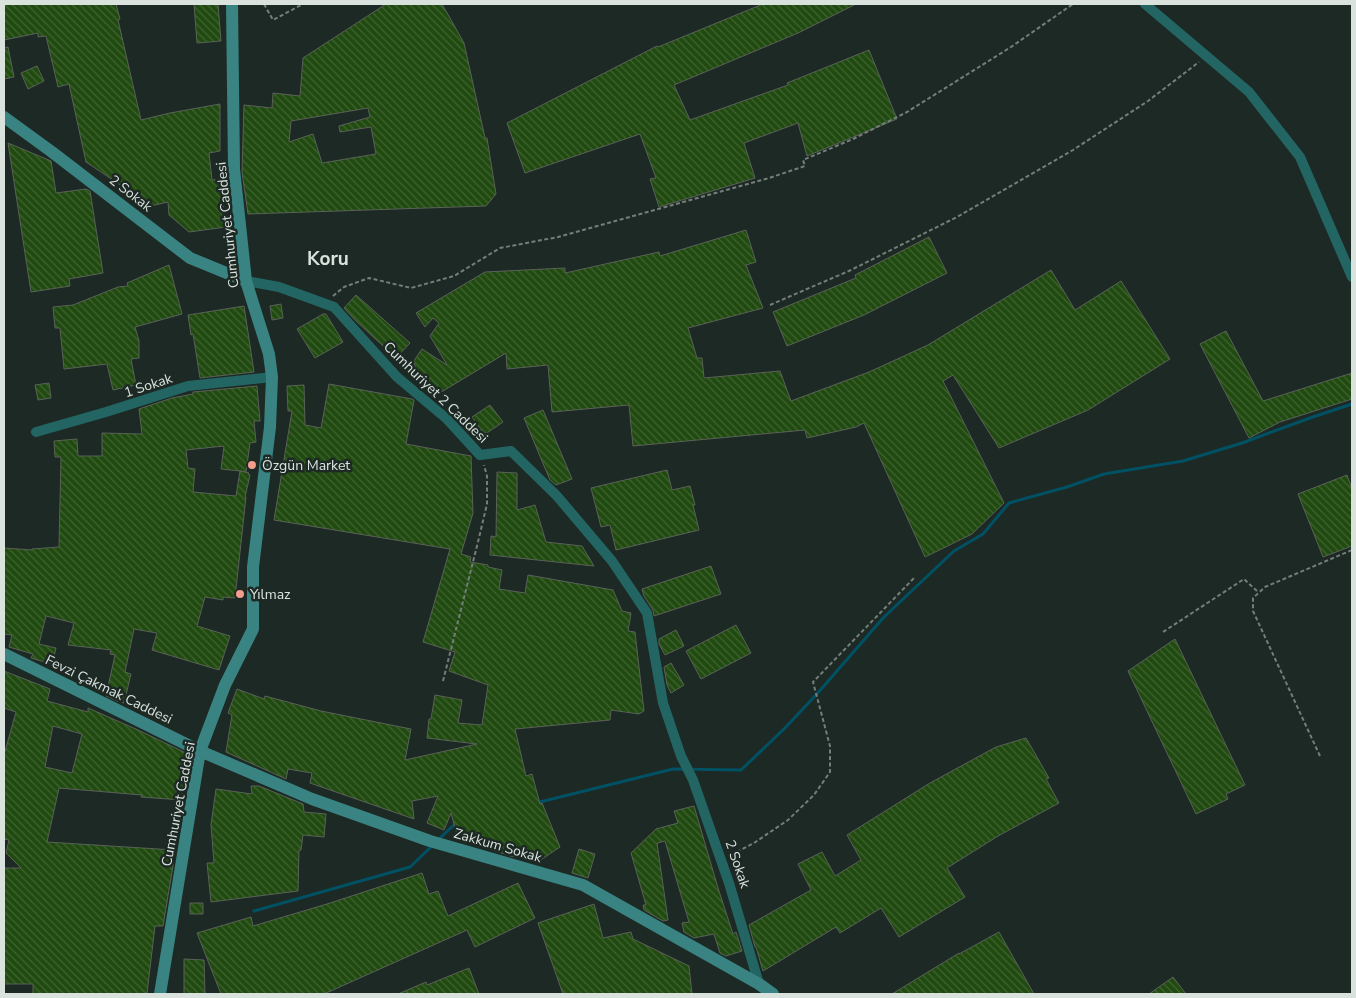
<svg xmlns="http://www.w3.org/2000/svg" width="1356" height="998" viewBox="0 0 1356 998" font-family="'Nunito Sans',sans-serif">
  <defs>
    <pattern id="building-back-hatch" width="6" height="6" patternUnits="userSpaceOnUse" patternTransform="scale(1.25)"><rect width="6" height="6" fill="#204a10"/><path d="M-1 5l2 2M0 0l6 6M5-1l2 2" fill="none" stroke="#406432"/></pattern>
  </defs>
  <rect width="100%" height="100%" fill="#1d2924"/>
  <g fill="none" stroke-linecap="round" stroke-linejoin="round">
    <!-- stream -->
    <path stroke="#005163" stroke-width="3" d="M 536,803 L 673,769 L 741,770 L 784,729 L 816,695 L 884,617 L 954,551 L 983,534 L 1009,503 L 1067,487 L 1104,474 L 1183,461 L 1242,443 L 1310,418 L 1352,404
      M 438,840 L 457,822
      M 254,911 L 410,867 L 432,846"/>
  </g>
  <!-- building -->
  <path fill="url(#building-back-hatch)" stroke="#5a6258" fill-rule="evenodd" d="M 4,4 L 116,4 L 120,19 L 118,20 L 141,120 L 170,113 L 220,104 L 220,151 L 209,153 L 212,180 L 220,179 L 226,227 L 189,232 L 169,215 L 168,202 L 146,207 L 144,198 L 133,200 L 131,192 L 86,162 L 69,84 L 58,87 L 46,36 L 38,37 L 38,33 L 4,40 Z
    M 194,4 L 218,4 L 221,41 L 197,43 Z
    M 386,4 L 442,4 L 464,43 L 485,138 L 487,138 L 496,194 L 486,206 L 248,214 L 242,172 L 244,105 L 272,108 L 273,93 L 300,96 L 303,58 ZM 368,108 L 370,117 L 339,126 L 340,132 L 371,127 L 376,154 L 322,163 L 313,134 L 289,142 L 291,121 Z
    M 763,4 L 856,4 L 798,33 L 674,85 L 690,120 L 788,85 L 787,83 L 869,50 L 897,119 L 807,156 L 798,123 L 744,143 L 755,178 L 659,207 L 650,179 L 656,178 L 640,134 L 525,173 L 507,123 L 657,46 L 658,47 Z
    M 8,47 L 14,77 L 4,79 L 4,48 Z
    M 37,66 L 44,81 L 28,89 L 21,73 Z
    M 8,143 L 51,161 L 56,193 L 86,189 L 90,191 L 103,273 L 69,279 L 70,286 L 31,292 Z
    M 746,230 L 756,262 L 746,265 L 763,308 L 688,328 L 697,358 L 702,358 L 704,378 L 780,371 L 791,401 L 869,372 L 928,345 L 1051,270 L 1075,310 L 1121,281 L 1170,359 L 1088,410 L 999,448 L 953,375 L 943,381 L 1004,503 L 972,534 L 925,557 L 864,423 L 856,427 L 807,438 L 805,430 L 633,446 L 629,405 L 552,412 L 548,365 L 507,369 L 506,353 L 433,397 L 413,362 L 422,349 L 447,365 L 430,336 L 439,323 L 433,318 L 425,327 L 416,313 L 485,272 L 565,268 L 565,273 L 659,252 L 660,256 Z
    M 929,237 L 947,273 L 864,315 L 787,346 L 773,312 L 856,278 L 855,275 Z
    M 169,265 L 182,314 L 135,327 L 139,341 L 139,358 L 131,359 L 136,385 L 113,390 L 107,364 L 64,369 L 60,328 L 55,328 L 53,307 L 73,305 L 118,287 L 128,286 L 127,283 Z
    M 356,295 L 410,343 L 396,358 L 355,320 L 344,308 Z
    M 281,304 L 283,318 L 272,320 L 270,306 Z
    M 244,306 L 254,372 L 200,378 L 193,334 L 191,335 L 188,315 Z
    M 323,314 L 326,314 L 343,342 L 315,358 L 297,329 Z
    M 1226,331 L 1263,401 L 1352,373 L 1352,399 L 1280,422 L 1249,438 L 1200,344 Z
    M 49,383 L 51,398 L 38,400 L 35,385 Z
    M 329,384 L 412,399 L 414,400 L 406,444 L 471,456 L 473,513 L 461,554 L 471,557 L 470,562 L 488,565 L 488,567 L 502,570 L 499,589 L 525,593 L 528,575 L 613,590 L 622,611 L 631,613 L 628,631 L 635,632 L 644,711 L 639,714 L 611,710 L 610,720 L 515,729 L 526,776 L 532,774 L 540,804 L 542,803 L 560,847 L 536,863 L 522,854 L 514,857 L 458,839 L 451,813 L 444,830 L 427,823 L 438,796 L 412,801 L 414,819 L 310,783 L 312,773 L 288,769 L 286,779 L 226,752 L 232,715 L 228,713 L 237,689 L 264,699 L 265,696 L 321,711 L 411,729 L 405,760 L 477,744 L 427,738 L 429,719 L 431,719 L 435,695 L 462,700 L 458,723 L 482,725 L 488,685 L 449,671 L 455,652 L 423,642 L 450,549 L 274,520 L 292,411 L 288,411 L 287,386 L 304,385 L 305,425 L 321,428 Z
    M 257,386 L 260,421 L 254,421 L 256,442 L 250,443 L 246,472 L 240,471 L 249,473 L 248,474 L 250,475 L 245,497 L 246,497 L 235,598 L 223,597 L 223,600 L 205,597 L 197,626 L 230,636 L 219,670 L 152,650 L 157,633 L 134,629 L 125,672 L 131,674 L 124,703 L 117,701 L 106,696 L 115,655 L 110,654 L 111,650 L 68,645 L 74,623 L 46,616 L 39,644 L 56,648 L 52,664 L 31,658 L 33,654 L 9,647 L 12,635 L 4,634 L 4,548 L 32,550 L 32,549 L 59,547 L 61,457 L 55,457 L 54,441 L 77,439 L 78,456 L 102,456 L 102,433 L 142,434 L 139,409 L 172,398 L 193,394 L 193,392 ZM 224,446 L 221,469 L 240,471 L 236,496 L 193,492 L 195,469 L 188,468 L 186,450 Z
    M 490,405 L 503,422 L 484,435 L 472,417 Z
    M 543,410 L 572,479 L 556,485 L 550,480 L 524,418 Z
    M 667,470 L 672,490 L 690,486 L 695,505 L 693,505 L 699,530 L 616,550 L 610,525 L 601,527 L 591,488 Z
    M 497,472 L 517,473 L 517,510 L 535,505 L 546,542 L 582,546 L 594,566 L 490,555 L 491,536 L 496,537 Z
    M 1347,475 L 1352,489 L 1352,546 L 1323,557 L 1298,494 Z
    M 711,566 L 721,594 L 654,616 L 653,610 L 644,596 L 642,589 Z
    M 736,625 L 751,653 L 701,679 L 686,651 Z
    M 676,630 L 684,646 L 665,655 L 659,644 L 659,639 Z
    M 1175,639 L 1245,785 L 1226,794 L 1228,799 L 1196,814 L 1128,671 Z
    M 671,663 L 684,685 L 671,693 L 667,685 L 664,667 Z
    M 4,671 L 50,689 L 47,701 L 88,712 L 88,708 L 138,730 L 186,753 L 182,800 L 141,797 L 142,795 L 59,788 L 47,842 L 174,850 L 173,866 L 163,926 L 155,926 L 147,993 L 141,994 L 33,994 L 33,984 L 4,984 L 4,868 L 21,868 L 6,853 L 9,840 L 4,839 L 4,755 L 16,712 L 4,708 ZM 53,726 L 82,734 L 72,773 L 45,767 Z
    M 1026,738 L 1049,778 L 1046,779 L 1059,803 L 998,836 L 947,868 L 965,897 L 899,937 L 881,908 L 840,933 L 836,927 L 763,971 L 756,947 L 755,947 L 749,925 L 811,890 L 798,864 L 822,852 L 835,876 L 861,860 L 847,835 L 930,783 L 996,747 Z
    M 251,786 L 259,786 L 303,804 L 304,812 L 326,814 L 324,837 L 303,835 L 301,850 L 299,850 L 298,891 L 211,902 L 207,863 L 214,863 L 211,825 L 216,789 L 252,794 Z
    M 694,806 L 718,888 L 733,934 L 736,932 L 742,951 L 726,956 L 720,953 L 714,934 L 694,938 L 684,932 L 682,923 L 689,922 L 665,841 L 657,843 L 668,920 L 663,921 L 644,910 L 643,905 L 646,905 L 631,853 L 656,829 L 678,823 L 674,811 Z
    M 579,849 L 595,854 L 588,878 L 572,873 Z
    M 422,873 L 429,894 L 438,891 L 448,916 L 518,883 L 535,918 L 475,947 L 467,930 L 324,994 L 221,994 L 197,933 L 251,917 L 253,926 L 327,904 Z
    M 190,903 L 203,903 L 203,914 L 190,914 Z
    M 594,904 L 603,938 L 631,932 L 633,939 L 689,966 L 692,994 L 563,994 L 538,923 Z
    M 999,932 L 1034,994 L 892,994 L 959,953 L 959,954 Z
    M 184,959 L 204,960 L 205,994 L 184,994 Z
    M 469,968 L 479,994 L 398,994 L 426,982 L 427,985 Z
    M 1173,977 L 1186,994 L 1149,994 Z"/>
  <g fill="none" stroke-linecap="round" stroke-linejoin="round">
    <!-- path -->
    <path stroke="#747e7a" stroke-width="2" stroke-dasharray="4 2.5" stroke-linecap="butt" d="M 264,4 L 273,20 L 303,4
      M 333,296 L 344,287 L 369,278 L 411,288 L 454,276 L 500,248 L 558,237 L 769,178 L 805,166 L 803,160 L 853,139 L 907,112 L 1011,47 L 1073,4
      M 770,305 L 851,270 L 957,217 L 1073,150 L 1148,101 L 1199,62
      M 1163,632 L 1244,579 L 1258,592
      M 443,681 L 478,542 L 487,504 L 487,476 L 484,465
      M 1320,756 L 1253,611 L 1253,598 L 1265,587 L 1352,550
      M 731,855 L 754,843 L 788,820 L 814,795 L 830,772 L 830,746 L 813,682 L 915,577"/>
    <!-- street -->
    <path stroke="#236563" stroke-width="10" d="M 1145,4 L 1249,92 L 1300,157 L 1352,277
      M 246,281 L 279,287 L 334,307 L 397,377 L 447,419 L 480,455 L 511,451 L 557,496 L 612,561 L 647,613 L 663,703 L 681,756 L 693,780 L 729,883 L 759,984
      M 36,432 L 106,412 L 188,386 L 272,377"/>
    <!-- secondary -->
    <path stroke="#398482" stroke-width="12" d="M 4,117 L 52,152 L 190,258 L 246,281
      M 4,654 L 200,751 L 312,799 L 430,841 L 583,885 L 759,984 L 773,994
      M 160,994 L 200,751 L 225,685 L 253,629 L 253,567 L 270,427 L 272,377 L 269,354 L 246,281 L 234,169 L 232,4"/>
  </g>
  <!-- markers -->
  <g fill="#f49d8c" stroke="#1d2924" stroke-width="2">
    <circle cx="252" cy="465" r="5"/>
    <circle cx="240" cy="594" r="5"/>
  </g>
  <g text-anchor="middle" stroke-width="5" stroke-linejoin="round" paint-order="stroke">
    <!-- street labels -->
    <g font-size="14" fill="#dae2de" stroke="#1d2924">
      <text transform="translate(131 193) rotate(38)" y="5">2 Sokak</text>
      <text transform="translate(227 225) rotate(-96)" y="5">Cumhuriyet Caddesi</text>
      <text transform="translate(148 385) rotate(-18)" y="5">1 Sokak</text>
      <text transform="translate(436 392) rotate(44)" y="5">Cumhuriyet 2 Caddesi</text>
      <text transform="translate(109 689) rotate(26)" y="5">Fevzi Çakmak Caddesi</text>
      <text transform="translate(178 804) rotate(-79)" y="5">Cumhuriyet Caddesi</text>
      <text transform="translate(498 845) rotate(16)" y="5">Zakkum Sokak</text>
      <text transform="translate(738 864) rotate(71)" y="5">2 Sokak</text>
    </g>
    <!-- poi labels -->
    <g font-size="14" fill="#dae2de" stroke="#1d2924" text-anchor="start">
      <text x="262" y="470">Özgün Market</text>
      <text x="250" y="599">Yılmaz</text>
    </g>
    <!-- district labels -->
    <g font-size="19" font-weight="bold" fill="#dae2de" stroke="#1d2924">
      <text x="328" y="265">Koru</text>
    </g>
  </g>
  <!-- border -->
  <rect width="1356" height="998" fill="none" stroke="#dae2de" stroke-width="10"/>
</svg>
